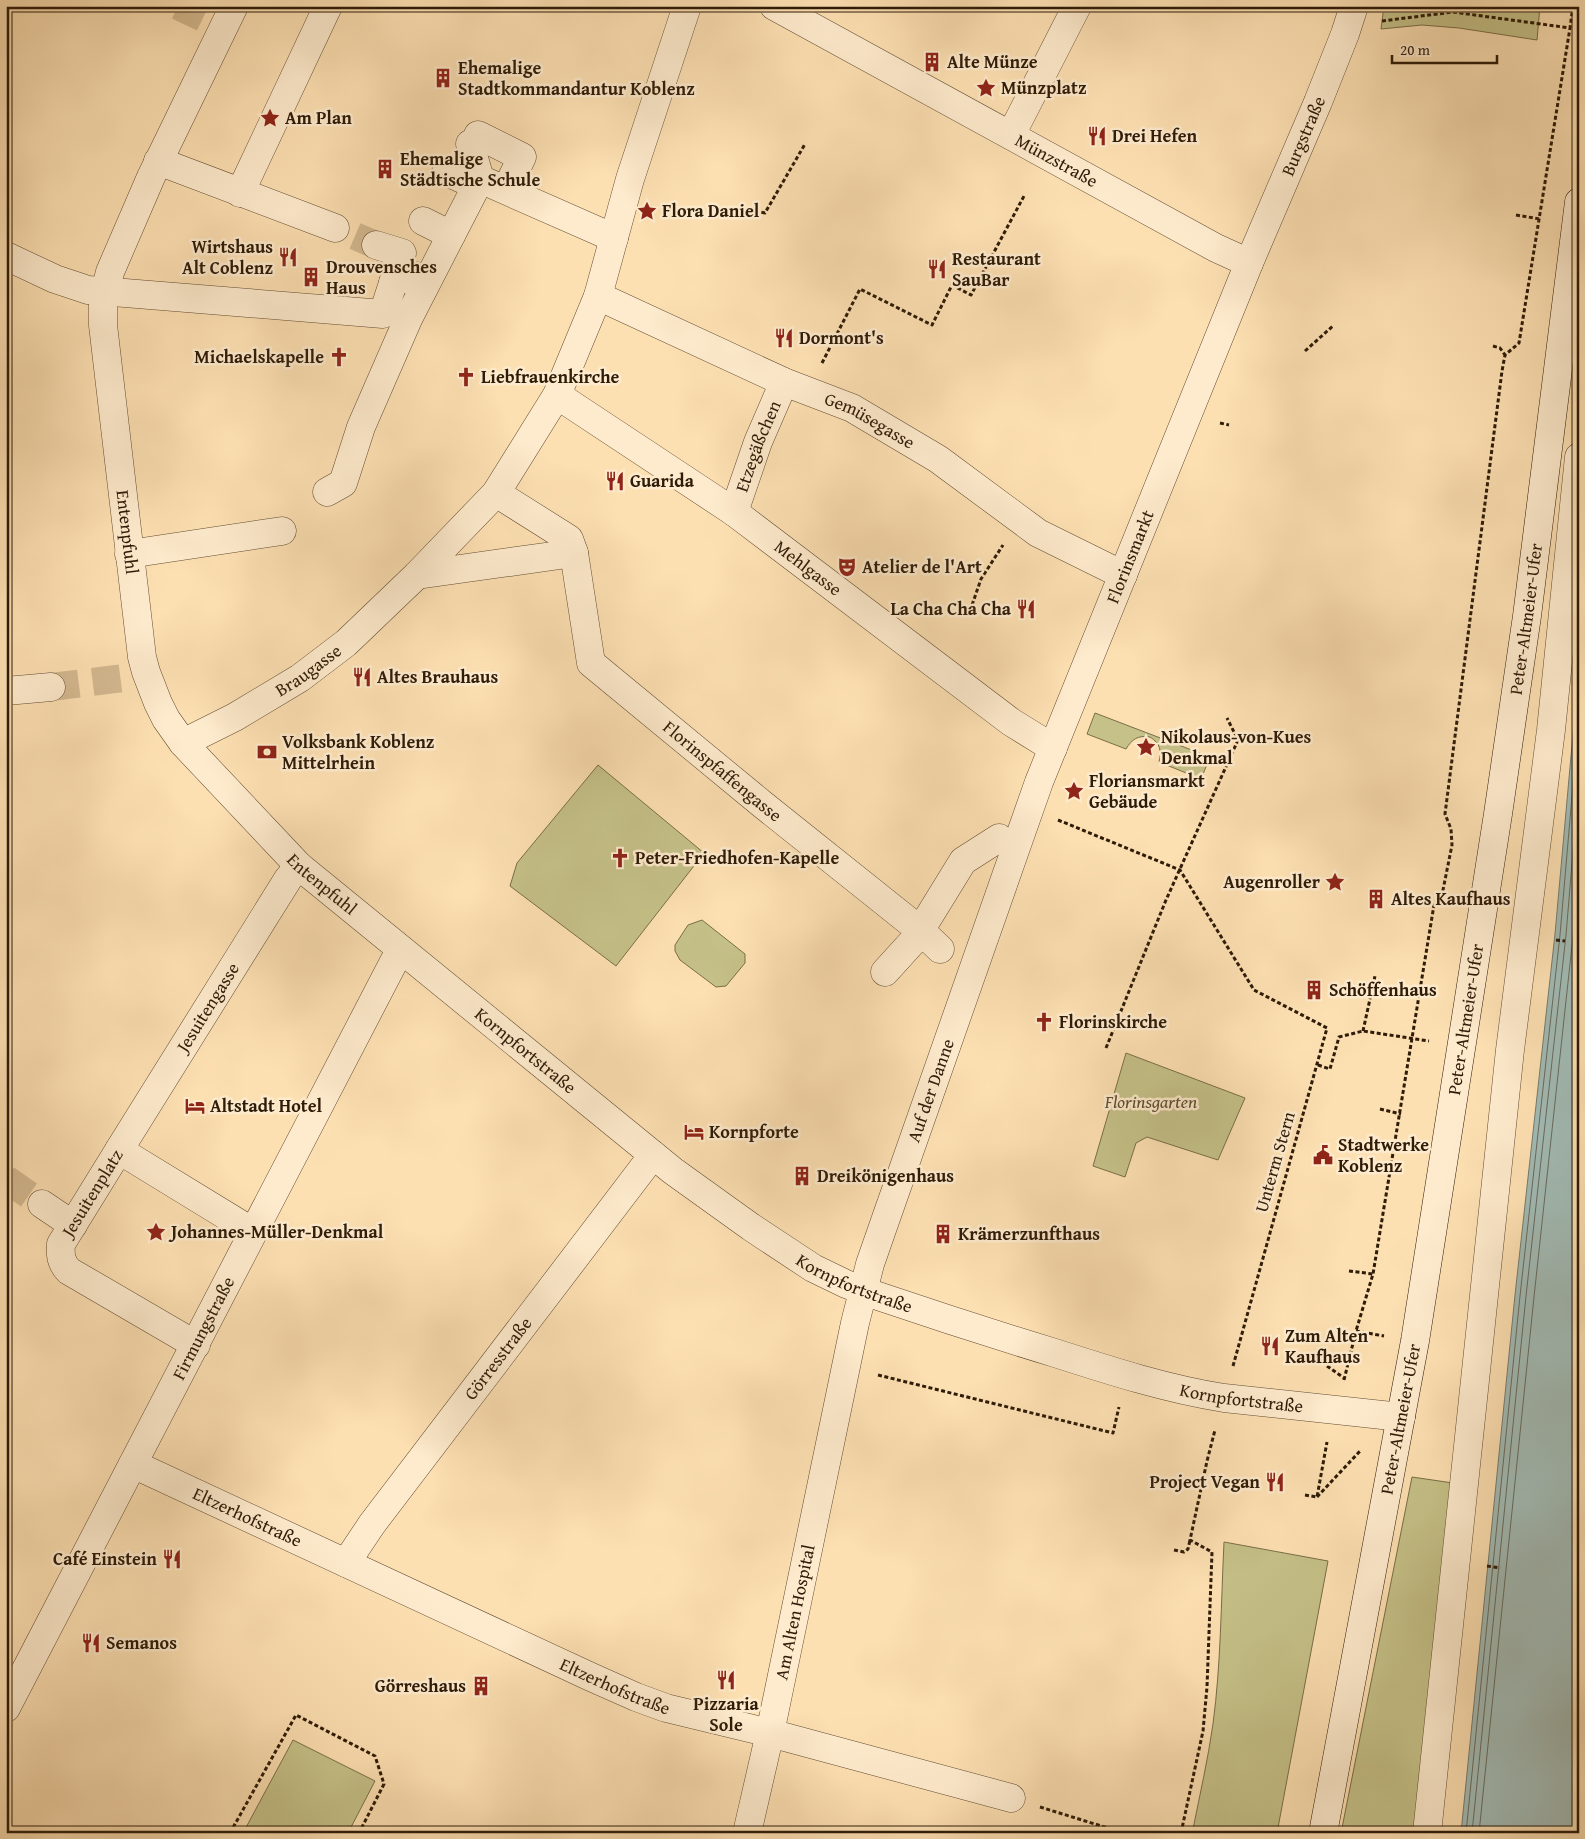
<svg xmlns="http://www.w3.org/2000/svg" width="1585" height="1839" viewBox="0 0 1585 1839" font-family="'Gentium Book Plus',serif">
  <rect width="100%" height="100%" fill="#fde0b2"/>
  <filter id="stains"><feTurbulence type="fractalNoise" baseFrequency=".004" numOctaves="4"/><feColorMatrix values="0 0 0 0 .2 0 0 0 0 .09 0 0 0 0 .02 0 0 0 .5 -.17"/></filter>
  <radialGradient id="worn" r=".72"><stop offset=".6" stop-color="#630" stop-opacity="0"/><stop offset="1" stop-color="#630" stop-opacity=".3"/></radialGradient>
  <!-- green -->
  <path fill="#c5c188" stroke="#7a6e48" d="M 1384,6 L 1540,6 L 1537,40 L 1459,28 L 1422,25 L 1381,29 Z
    M 1095,713 L 1210,757 L 1201,779 L 1159,762 C 1162,751 1160,743 1150,737 C 1138,735 1132,739 1126,749 L 1087,734 Z
    M 598,765 L 704,853 L 616,966 L 510,886 L 517,863 Z
    M 702,920 L 745,954 L 745,963 L 726,986 L 716,987 L 680,960 L 675,951 L 675,945 L 688,925 Z
    M 1126,1053 L 1245,1098 L 1218,1160 L 1147,1137 L 1136,1143 L 1125,1177 L 1093,1166 Z
    M 1412,1477 L 1453,1483 L 1416,1833 L 1341,1833 Z
    M 1224,1542 L 1328,1561 L 1277,1833 L 1196,1833 L 1193,1829 C 1200,1794 1208,1759 1213,1724 C 1221,1664 1221,1603 1224,1542 Z
    M 293,1740 L 375,1781 L 348,1833 L 243,1833 Z"/>
  <!-- water -->
  <path fill="#a2bbb5" stroke="#747b70" d="M 1579,667 L 1579,1833 L 1461,1833 L 1515,1295 L 1555,934 Z"/>
  <g fill="none" stroke-linecap="round" stroke-linejoin="round">
    <!-- shore -->
    <path stroke="#686b5e" stroke-width="1" d="M 1466,1833 L 1520,1296 L 1560,935 L 1579,715
      M 1472,1833 L 1526,1296 L 1566,935 L 1579,779
      M 1479,1833 L 1534,1297 L 1573,936 L 1579,862"/>
    <!-- street-tunnel -->
    <path stroke="#d4b990" stroke-width="28" stroke-dasharray="28 14" stroke-linecap="butt" d="M 178,6 L 203,18
      M 355,236 L 376,245
      M 51,687 L 123,678
      M 6,1179 L 42,1204"/>
    <defs>
      <g id="street">
        <path id="s1" d="M 234,6 L 151,177 L 110,272 L 103,300 L 103,325 L 142,657 L 146,672 L 158,703 L 166,719 L 183,743 L 299,866 L 673,1171 L 751,1227 L 813,1268 L 846,1284 L 878,1296 C 937,1316 996,1335 1055,1353 C 1111,1371 1167,1389 1224,1398 L 1401,1417"/>
        <path id="s2" d="M 774,6 L 1216,248 L 1249,263"/>
        <path d="M 478,135 L 522,157 L 506,190"/>
        <path d="M 1011,135 L 1077,6"/>
        <path d="M 470,144 L 480,179"/>
        <path d="M 158,161 L 335,228"/>
        <path d="M 446,172 L 476,185"/>
        <path d="M 240,193 L 328,6"/>
        <path d="M 423,221 L 451,235"/>
        <path d="M 376,245 L 402,253 L 393,283"/>
        <path d="M 6,256 L 55,279 L 88,290 L 383,314 L 393,283 L 413,275"/>
        <path id="s3" d="M 598,296 L 784,382 L 852,408 L 938,459 L 1038,533 L 1123,575"/>
        <path id="s4" d="M 557,395 L 734,512 L 1011,722 L 1053,748"/>
        <path d="M 327,492 L 343,483 L 361,427 L 409,317 L 480,179 L 614,238"/>
        <path d="M 496,493 L 569,539 L 574,553"/>
        <path id="s5" d="M 734,512 L 758,442 L 784,382"/>
        <path d="M 129,554 L 282,531"/>
        <path id="s6" d="M 417,575 L 574,553 L 591,663 L 762,804 L 921,931 L 940,949"/>
        <path d="M 6,691 L 51,687"/>
        <path id="s7" d="M 183,743 L 235,717 L 300,678 L 346,643 L 417,575 L 496,493 L 557,395 L 598,296 L 630,179 L 687,6"/>
        <path d="M 885,972 L 915,939 L 963,861 L 999,838"/>
        <path id="s8" d="M 119,1150 L 288,879 L 299,866"/>
        <path d="M 42,1204 L 73,1225"/>
        <path id="s9" d="M 196,1345 L 69,1271 C 61,1263 60,1255 61,1244 L 119,1150 L 253,1232"/>
        <path id="s10" d="M 133,1464 L 591,1677 L 636,1697 L 666,1708 L 770,1733 L 1011,1798"/>
        <path id="s11" d="M 346,1563 L 372,1524 L 653,1155"/>
        <path id="s12" d="M 6,1708 L 400,950"/>
        <path id="s13" d="M 747,1833 L 770,1733 L 855,1323 L 870,1264 L 885,1221 L 1039,782 L 1249,263 L 1318,102 L 1345,34 L 1354,6"/>
        <path d="M 1427,1833 L 1510,1050 L 1551,730 L 1579,457"/>
      </g>
      <g id="secondary">
        <path id="s14" d="M 1323,1833 L 1415,1341 L 1498,814 L 1527,616 L 1579,202"/>
      </g>
    </defs>
    <!-- street casing -->
    <use href="#street" stroke="#624c32" stroke-width="29"/>
    <!-- secondary casing -->
    <use href="#secondary" stroke="#2e1b08" stroke-width="29"/>
    <!-- path -->
    <path stroke="#2e1b08" stroke-width="3" stroke-dasharray="4 2.5" stroke-linecap="butt" d="M 1382,21 L 1453,12 L 1570,28 L 1573,6
      M 755,211 L 765,213 L 805,144
      M 1516,215 L 1540,219
      M 1493,346 L 1500,348 L 1505,355
      M 1305,351 L 1334,325
      M 822,363 L 860,289 L 932,325 L 952,285 L 971,295 L 1024,196
      M 1220,423 L 1229,425
      M 970,611 L 981,579 L 1003,545
      M 1058,820 L 1180,870 L 1254,990 L 1327,1028 L 1233,1366
      M 1556,940 L 1565,941
      M 1363,1031 L 1375,976
      M 1106,1048 L 1166,900 L 1238,740 L 1227,718
      M 1318,1065 L 1330,1069 L 1339,1037 L 1363,1031 L 1429,1041
      M 1380,1109 L 1401,1114
      M 1349,1271 L 1373,1274
      M 1356,1331 L 1384,1336
      M 1327,1366 L 1344,1378
      M 878,1375 L 1113,1433 L 1119,1407
      M 1344,1380 L 1356,1331 L 1373,1274 L 1434,905 L 1443,890 L 1452,845 L 1451,829 L 1445,814 L 1502,371 L 1505,355 L 1519,343 L 1570,28
      M 1305,1495 L 1317,1497 L 1327,1442
      M 1317,1497 L 1361,1450
      M 1174,1550 L 1184,1552 L 1188,1549 L 1190,1540
      M 1487,1566 L 1500,1568
      M 1040,1807 L 1124,1833
      M 230,1833 L 296,1715 L 375,1756 L 384,1784 L 359,1833
      M 1181,1833 L 1203,1731 L 1207,1687 L 1212,1552 L 1190,1540 L 1207,1461 L 1215,1430"/>
    <!-- street -->
    <use href="#street" stroke="#feebcd" stroke-width="28"/>
    <!-- secondary -->
    <use href="#secondary" stroke="#feebcd" stroke-width="28"/>
  </g>
  <!-- icons -->
  <defs>
    <symbol id="building-bare" viewBox="-9 -9 18 18"><path d="M-4-6H4V6H1V3H-1V6H-4ZM-2.5-4.3h1.7v1.8h-1.7ZM.8-4.3h1.7v1.8H.8ZM-2.5-1h1.7V.8h-1.7ZM.8-1h1.7V.8H.8Z" fill="#8f2418" stroke="#feebcd" stroke-width="2.5" paint-order="stroke"/></symbol>
    <symbol id="sight-bare" viewBox="-9 -9 18 18"><path d="M0-6L1.8-2.2L6-1.7L2.9 1.2L3.7 5.4L0 3.3L-3.7 5.4L-2.9 1.2L-6-1.7L-1.8-2.2Z" fill="#8f2418" stroke="#feebcd" stroke-width="2.5" paint-order="stroke"/></symbol>
    <symbol id="restaurant-bare" viewBox="-9 -9 18 18"><path d="M-5-6h1v4h1v-4h1v4h1v-4h1v5L-1.5 .5V6h-2V.5L-5-1ZM5-6V6H3V1.5H1.5Q1.5-4 5-6Z" fill="#8f2418" stroke="#feebcd" stroke-width="2.5" paint-order="stroke"/></symbol>
    <symbol id="church-bare" viewBox="-9 -9 18 18"><path d="M-1.2-6h2.4v3.5h3.3v2.4h-3.3V6h-2.4V-.1h-3.3v-2.4h3.3Z" fill="#8f2418" stroke="#feebcd" stroke-width="2.5" paint-order="stroke"/></symbol>
    <symbol id="theatre-bare" viewBox="-9 -9 18 18"><path d="M-5-5.5Q0-4 5-5.5V0Q5 5 0 6Q-5 5-5 0ZM-3.3-2.5H-1v1.5H-3.3ZM1-2.5H3.3v1.5H1ZM-2.8 1Q0 5.5 2.8 1Z" fill="#8f2418" stroke="#feebcd" stroke-width="2.5" paint-order="stroke"/></symbol>
    <symbol id="bank-bare" viewBox="-9 -9 18 18"><path d="M-6-4H6V4H-6ZM0-2.3a2.3 2.3 0 1 0 0 4.6a2.3 2.3 0 1 0 0-4.6Z" fill="#8f2418" stroke="#feebcd" stroke-width="2.5" paint-order="stroke"/></symbol>
    <symbol id="hotel-bare" viewBox="-9 -9 18 18"><path d="M-6-4.5h1.5V1H6V5H4.5V3h-9V5H-6ZM-4 0a1.8 1.8 0 1 1 3.6 0ZM.5 0V-2.5h3Q6-2.5 6 0Z" fill="#8f2418" stroke="#feebcd" stroke-width="2.5" paint-order="stroke"/></symbol>
    <symbol id="civic-bare" viewBox="-9 -9 18 18"><path d="M-.6-6.5H3V-4.5H.6V-3L4-1V1h2V6H-6V1h2V-1L-.6-3ZM-1.2 2.5V6h2.4V2.5Z" fill="#8f2418" stroke="#feebcd" stroke-width="2.5" paint-order="stroke"/></symbol>
  </defs>
  <g fill-rule="evenodd">
    <use href="#building-bare" x="918" y="48" width="28" height="28"/>
    <use href="#building-bare" x="429" y="64" width="28" height="28"/>
    <use href="#sight-bare" x="972" y="74" width="28" height="28"/>
    <use href="#sight-bare" x="256" y="104" width="28" height="28"/>
    <use href="#restaurant-bare" x="1083" y="122" width="28" height="28"/>
    <use href="#building-bare" x="371" y="155" width="28" height="28"/>
    <use href="#sight-bare" x="633" y="197" width="28" height="28"/>
    <use href="#restaurant-bare" x="274" y="243" width="28" height="28"/>
    <use href="#restaurant-bare" x="923" y="255" width="28" height="28"/>
    <use href="#building-bare" x="297" y="263" width="28" height="28"/>
    <use href="#restaurant-bare" x="770" y="324" width="28" height="28"/>
    <use href="#church-bare" x="325" y="343" width="28" height="28"/>
    <use href="#church-bare" x="452" y="363" width="28" height="28"/>
    <use href="#restaurant-bare" x="601" y="467" width="28" height="28"/>
    <use href="#theatre-bare" x="833" y="553" width="28" height="28"/>
    <use href="#restaurant-bare" x="1012" y="595" width="28" height="28"/>
    <use href="#restaurant-bare" x="348" y="663" width="28" height="28"/>
    <use href="#sight-bare" x="1132" y="733" width="28" height="28"/>
    <use href="#bank-bare" x="253" y="738" width="28" height="28"/>
    <use href="#sight-bare" x="1060" y="777" width="28" height="28"/>
    <use href="#church-bare" x="606" y="844" width="28" height="28"/>
    <use href="#sight-bare" x="1321" y="868" width="28" height="28"/>
    <use href="#building-bare" x="1362" y="885" width="28" height="28"/>
    <use href="#building-bare" x="1300" y="976" width="28" height="28"/>
    <use href="#church-bare" x="1030" y="1008" width="28" height="28"/>
    <use href="#hotel-bare" x="181" y="1092" width="28" height="28"/>
    <use href="#hotel-bare" x="680" y="1118" width="28" height="28"/>
    <use href="#civic-bare" x="1309" y="1141" width="28" height="28"/>
    <use href="#building-bare" x="788" y="1162" width="28" height="28"/>
    <use href="#sight-bare" x="142" y="1218" width="28" height="28"/>
    <use href="#building-bare" x="929" y="1220" width="28" height="28"/>
    <use href="#restaurant-bare" x="1256" y="1332" width="28" height="28"/>
    <use href="#restaurant-bare" x="1261" y="1468" width="28" height="28"/>
    <use href="#restaurant-bare" x="158" y="1545" width="28" height="28"/>
    <use href="#restaurant-bare" x="77" y="1629" width="28" height="28"/>
    <use href="#restaurant-bare" x="712" y="1666" width="28" height="28"/>
    <use href="#building-bare" x="467" y="1672" width="28" height="28"/>
  </g>
  <g text-anchor="middle" stroke-width="5" stroke-linejoin="round" paint-order="stroke">
    <!-- poi labels -->
    <g font-size="18" font-weight="bold" fill="#2e1b08" stroke="#feebcd" text-anchor="start">
      <text x="947" y="68">Alte Münze</text>
      <text x="458" y="74">Ehemalige<tspan x="458" dy="21">Stadtkommandantur Koblenz</tspan></text>
      <text x="1001" y="94">Münzplatz</text>
      <text x="285" y="124">Am Plan</text>
      <text x="1112" y="142">Drei Hefen</text>
      <text x="400" y="165">Ehemalige<tspan x="400" dy="21">Städtische Schule</tspan></text>
      <text x="662" y="217">Flora Daniel</text>
      <text x="273" y="253" text-anchor="end">Wirtshaus<tspan x="273" dy="21">Alt Coblenz</tspan></text>
      <text x="952" y="265">Restaurant<tspan x="952" dy="21">SauBar</tspan></text>
      <text x="326" y="273">Drouvensches<tspan x="326" dy="21">Haus</tspan></text>
      <text x="799" y="344">Dormont's</text>
      <text x="324" y="363" text-anchor="end">Michaelskapelle</text>
      <text x="481" y="383">Liebfrauenkirche</text>
      <text x="630" y="487">Guarida</text>
      <text x="862" y="573">Atelier de l'Art</text>
      <text x="1011" y="615" text-anchor="end">La Cha Cha Cha</text>
      <text x="377" y="683">Altes Brauhaus</text>
      <text x="1161" y="743">Nikolaus-von-Kues<tspan x="1161" dy="21">Denkmal</tspan></text>
      <text x="282" y="748">Volksbank Koblenz<tspan x="282" dy="21">Mittelrhein</tspan></text>
      <text x="1089" y="787">Floriansmarkt<tspan x="1089" dy="21">Gebäude</tspan></text>
      <text x="635" y="864">Peter-Friedhofen-Kapelle</text>
      <text x="1320" y="888" text-anchor="end">Augenroller</text>
      <text x="1391" y="905">Altes Kaufhaus</text>
      <text x="1329" y="996">Schöffenhaus</text>
      <text x="1059" y="1028">Florinskirche</text>
      <text x="210" y="1112">Altstadt Hotel</text>
      <text x="709" y="1138">Kornpforte</text>
      <text x="1338" y="1151">Stadtwerke<tspan x="1338" dy="21">Koblenz</tspan></text>
      <text x="817" y="1182">Dreikönigenhaus</text>
      <text x="171" y="1238">Johannes-Müller-Denkmal</text>
      <text x="958" y="1240">Krämerzunfthaus</text>
      <text x="1285" y="1342">Zum Alten<tspan x="1285" dy="21">Kaufhaus</tspan></text>
      <text x="1260" y="1488" text-anchor="end">Project Vegan</text>
      <text x="157" y="1565" text-anchor="end">Café Einstein</text>
      <text x="106" y="1649">Semanos</text>
      <text x="466" y="1692" text-anchor="end">Görreshaus</text>
      <text x="726" y="1710" text-anchor="middle">Pizzaria<tspan x="726" dy="21">Sole</tspan></text>
    </g>
    <!-- street labels -->
    <g font-size="18" fill="#2e1b08" stroke="#feebcd">
      <text dy="6" stroke="none"><textPath href="#s13" startOffset="1791">Burgstraße</textPath></text>
      <text dy="6" stroke="none"><textPath href="#s2" startOffset="322">Münzstraße</textPath></text>
      <text dy="6" stroke="none"><textPath href="#s3" startOffset="299">Gemüsegasse</textPath></text>
      <text dy="6" stroke="none"><textPath href="#s5" startOffset="70">Etzegäßchen</textPath></text>
      <text dy="6" stroke="none"><textPath href="#s1" startOffset="556">Entenpfuhl</textPath></text>
      <text dy="6" stroke="none"><textPath href="#s13" startOffset="1336">Florinsmarkt</textPath></text>
      <text dy="6" stroke="none"><textPath href="#s4" startOffset="305">Mehlgasse</textPath></text>
      <text dy="6" stroke="none"><textPath href="#s14" startOffset="1231">Peter-Altmeier-Ufer</textPath></text>
      <text dy="6" stroke="none"><textPath href="#s7" startOffset="145">Braugasse</textPath></text>
      <text dy="6" stroke="none"><textPath href="#s6" startOffset="440">Florinspfaffengasse</textPath></text>
      <text dy="6" stroke="none"><textPath href="#s1" startOffset="976">Entenpfuhl</textPath></text>
      <text dy="6" stroke="none"><textPath href="#s8" startOffset="168">Jesuitengasse</textPath></text>
      <text dy="6" stroke="none"><textPath href="#s14" startOffset="826">Peter-Altmeier-Ufer</textPath></text>
      <text dy="6" stroke="none"><textPath href="#s1" startOffset="1239">Kornpfortstraße</textPath></text>
      <text dy="6" stroke="none"><textPath href="#s13" startOffset="766">Auf der Danne</textPath></text>
      <text transform="translate(1275 1162) rotate(-74)" y="6">Unterm Stern</text>
      <text dy="6" stroke="none"><textPath href="#s9" startOffset="236">Jesuitenplatz</textPath></text>
      <text dy="6" stroke="none"><textPath href="#s1" startOffset="1644">Kornpfortstraße</textPath></text>
      <text dy="6" stroke="none"><textPath href="#s12" startOffset="428">Firmungstraße</textPath></text>
      <text dy="6" stroke="none"><textPath href="#s11" startOffset="255">Görresstraße</textPath></text>
      <text dy="6" stroke="none"><textPath href="#s1" startOffset="2049">Kornpfortstraße</textPath></text>
      <text dy="6" stroke="none"><textPath href="#s14" startOffset="421">Peter-Altmeier-Ufer</textPath></text>
      <text dy="6" stroke="none"><textPath href="#s10" startOffset="126">Eltzerhofstraße</textPath></text>
      <text dy="6" stroke="none"><textPath href="#s13" startOffset="226">Am Alten Hospital</textPath></text>
      <text dy="6" stroke="none"><textPath href="#s10" startOffset="531">Eltzerhofstraße</textPath></text>
    </g>
    <!-- park labels -->
    <g font-size="18" font-style="italic" fill="#5b4d2e" stroke="#feebcd">
      <text x="1151" y="1108">Florinsgarten</text>
    </g>
  </g>
  <!-- margin -->
  <rect width="1585" height="1839" fill="none" stroke="#fde0b2" stroke-width="25"/>
  <rect x="8" y="8" width="1570" height="1824" fill="none" stroke="#2e1b08" stroke-width="2.5"/>
  <rect x="12" y="12" width="1560" height="1814" fill="none" stroke="#2e1b08"/>
  <!-- scale -->
  <path d="M1392 55v8h105v-8" fill="none" stroke="#2e1b08" stroke-width="2.5"/>
  <text x="1400" y="55" font-size="15" fill="#2e1b08" stroke="#feebcd" stroke-width="4" paint-order="stroke">20 m</text>
  <rect width="100%" height="100%" filter="url(#stains)"/>
  <rect width="100%" height="100%" fill="url(#worn)"/>
</svg>
